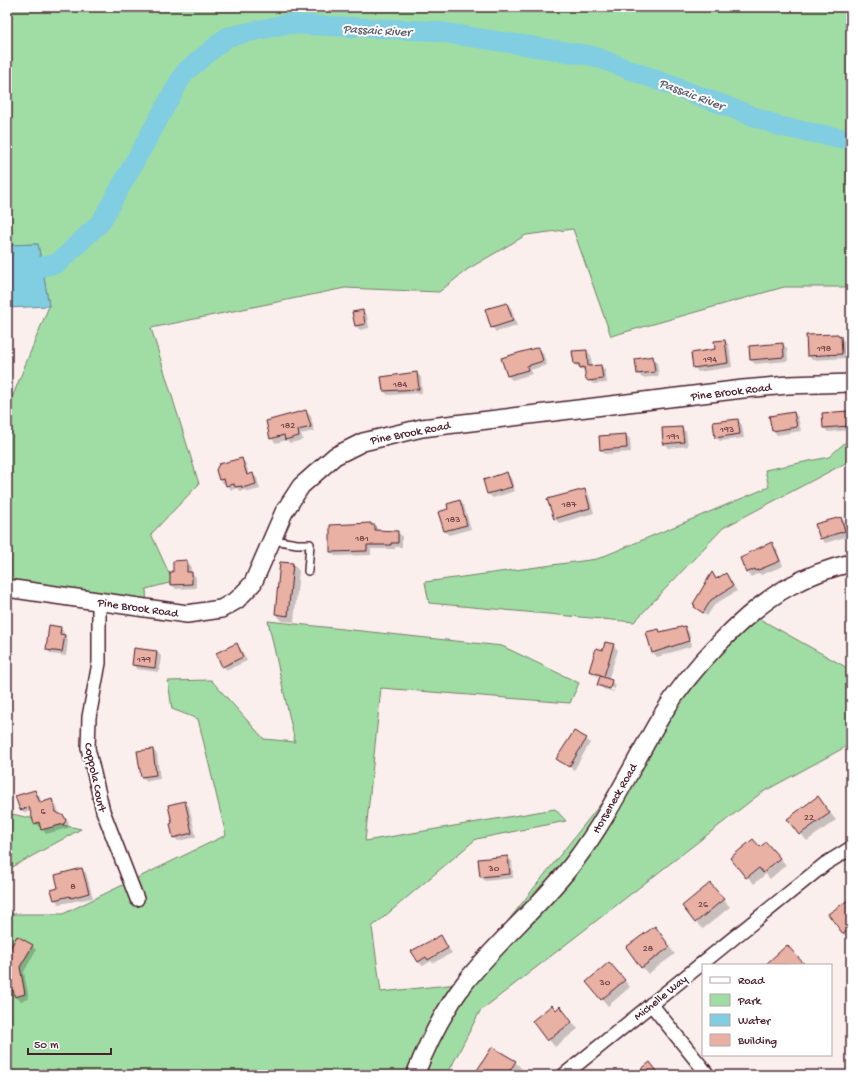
<svg xmlns="http://www.w3.org/2000/svg" width="858" height="1082" viewBox="0 0 858 1082" font-family="'Gochi Hand',sans-serif">
  <rect width="100%" height="100%" fill="#fbefed"/>
  <filter id="ink" filterUnits="userSpaceOnUse"><feTurbulence type="fractalNoise" baseFrequency=".025" numOctaves="2"/><feDisplacementMap in="SourceGraphic" scale="8" xChannelSelector="R" yChannelSelector="G"/><feConvolveMatrix kernelMatrix="1 2 1 2 8 2 1 2 1" color-interpolation-filters="sRGB"/></filter>
  <g filter="url(#ink)">
    <!-- green -->
    <path fill="#a0dda4" stroke="#757e68" d="M 7,7 L 851,7 L 851,287 L 784,287 L 611,336 L 573,229 L 526,235 L 468,269 L 439,292 L 345,288 L 151,328 L 199,484 L 151,534 L 173,582 L 146,589 L 147,608 L 7,586 L 7,410 L 49,306 L 38,244 L 7,245 Z
      M 851,437 L 851,460 L 723,528 L 634,622 L 429,603 L 425,582 L 597,559 L 769,487 L 765,470 L 829,457 Z
      M 751,614 L 851,670 L 851,744 L 761,793 L 480,1011 L 447,1075 L 7,1075 L 7,914 L 63,914 L 226,835 L 198,719 L 172,709 L 168,681 L 211,680 L 264,739 L 295,742 L 268,621 L 502,646 L 579,683 L 570,703 L 381,688 L 365,841 L 555,809 L 566,821 L 476,839 L 372,927 L 381,992 L 458,984 Z
      M 7,813 L 81,829 L 7,870 Z"/>
    <!-- water -->
    <path fill="#81cde1" stroke="#6b8798" d="M 38,244 L 49,306 L 7,308 L 7,245 Z"/>
    <!-- shadow -->
    <path fill="#0003" fill-rule="evenodd" d="M 507,304 L 511,308 L 517,326 L 496,332 L 492,327 Z
      M 362,311 L 367,315 L 369,328 L 360,330 L 356,326 Z
      M 838,335 L 845,342 L 846,358 L 812,360 L 808,355 Z
      M 725,341 L 729,345 L 732,367 L 698,372 L 694,367 L 716,350 Z
      M 782,344 L 787,348 L 788,361 L 755,364 L 751,360 Z
      M 539,348 L 543,353 L 547,365 L 530,370 L 532,374 L 512,380 L 508,376 L 502,358 Z
      M 586,351 L 591,355 L 592,367 L 601,366 L 605,370 L 607,383 L 593,384 L 587,378 L 585,371 L 574,364 Z
      M 652,357 L 657,362 L 659,376 L 642,378 L 638,373 Z
      M 416,373 L 421,377 L 422,393 L 388,395 L 384,391 L 382,378 Z
      M 306,412 L 311,416 L 314,431 L 301,434 L 303,440 L 290,443 L 287,440 L 276,443 L 271,438 Z
      M 848,412 L 851,415 L 851,430 L 828,432 L 824,428 Z
      M 794,413 L 798,417 L 801,431 L 777,435 L 773,430 Z
      M 738,420 L 742,425 L 744,438 L 720,441 L 716,437 Z
      M 682,428 L 686,432 L 688,446 L 669,448 L 664,443 Z
      M 626,435 L 630,439 L 631,452 L 605,454 L 601,449 Z
      M 242,459 L 246,464 L 249,475 L 252,474 L 257,478 L 260,489 L 248,492 L 245,490 L 240,491 L 237,488 L 231,490 L 226,483 L 224,484 L 220,480 Z
      M 507,474 L 511,478 L 515,491 L 493,498 L 488,494 L 484,480 Z
      M 584,490 L 589,495 L 594,513 L 559,523 L 555,519 L 549,499 Z
      M 460,501 L 464,506 L 471,529 L 449,535 L 444,531 Z
      M 841,518 L 845,522 L 849,536 L 825,543 L 821,538 Z
      M 372,526 L 379,530 L 397,532 L 402,536 L 402,547 L 395,547 L 395,549 L 371,549 L 371,555 L 335,556 L 331,552 Z
      M 771,544 L 776,548 L 783,566 L 761,575 L 759,573 L 751,577 L 747,572 Z
      M 187,561 L 191,566 L 191,572 L 196,577 L 196,588 L 176,589 L 171,584 L 174,573 Z
      M 293,564 L 299,571 L 294,622 L 282,621 L 276,614 Z
      M 713,574 L 717,579 L 726,574 L 737,591 L 715,604 L 707,616 L 695,607 Z
      M 61,628 L 68,640 L 66,656 L 51,654 L 47,650 Z
      M 684,628 L 689,632 L 692,646 L 657,657 L 653,652 L 659,630 L 661,632 Z
      M 237,645 L 241,649 L 247,661 L 227,670 L 223,666 Z
      M 613,645 L 618,650 L 608,680 L 616,685 L 614,692 L 603,689 L 598,684 L 601,677 L 594,675 L 590,670 L 603,651 ZM 602,685 L 615,689 L 614,691 L 602,687 Z
      M 157,652 L 161,656 L 159,672 L 137,669 L 133,665 Z
      M 586,739 L 590,743 L 574,770 L 558,759 Z
      M 152,750 L 157,754 L 160,779 L 147,781 L 142,777 L 139,752 Z
      M 851,779 L 851,795 L 844,783 Z
      M 35,791 L 39,795 L 42,804 L 52,800 L 56,805 L 60,815 L 69,822 L 68,828 L 46,834 L 41,827 L 39,827 L 35,823 L 31,811 L 25,813 L 20,809 Z
      M 818,798 L 836,820 L 807,841 L 789,819 Z
      M 184,802 L 189,806 L 196,837 L 178,841 L 174,837 L 174,824 Z
      M 760,848 L 773,850 L 786,865 L 770,879 L 766,874 L 754,884 L 731,859 Z
      M 507,857 L 512,861 L 513,878 L 485,881 L 481,877 Z
      M 82,869 L 86,873 L 93,898 L 59,904 L 55,899 L 60,889 Z
      M 716,891 L 730,907 L 703,929 L 696,922 Z
      M 851,899 L 851,940 L 850,940 L 830,915 Z
      M 655,928 L 675,954 L 648,974 L 642,967 Z
      M 440,936 L 452,953 L 433,963 L 431,961 L 423,966 L 418,962 Z
      M 32,946 L 36,950 L 24,972 L 29,999 L 20,1001 L 15,995 L 9,996 L 7,994 L 7,956 Z
      M 616,970 L 630,987 L 608,1006 L 602,999 Z
      M 560,1008 L 578,1029 L 555,1047 L 533,1021 Z
      M 515,1062 L 522,1069 L 518,1075 L 479,1075 Z"/>
    <g fill="none" stroke-linecap="round" stroke-linejoin="round">
      <!-- river -->
      <path stroke="#81cde1" stroke-width="20" d="M 7,275 L 58,263 L 101,222 L 184,73 L 227,37 L 286,24 L 433,31 L 593,56 L 782,127 L 851,140"/>
    </g>
    <!-- building -->
    <path fill="#e9b0a4" stroke="#4a1f2b" d="M 507,303 L 513,321 L 491,328 L 485,309 Z
      M 363,310 L 365,324 L 355,326 L 352,312 Z
      M 838,334 L 839,337 L 841,336 L 842,354 L 807,356 L 806,335 Z
      M 725,340 L 728,363 L 693,368 L 691,353 L 715,349 L 714,341 Z
      M 783,343 L 784,357 L 750,360 L 749,346 Z
      M 539,347 L 543,361 L 527,366 L 528,370 L 507,376 L 501,358 Z
      M 587,350 L 588,366 L 601,365 L 603,379 L 588,381 L 586,379 L 584,367 L 580,368 L 579,364 L 574,364 L 572,351 Z
      M 653,356 L 655,372 L 637,374 L 635,359 Z
      M 417,372 L 419,389 L 383,391 L 381,377 Z
      M 306,410 L 311,427 L 298,430 L 299,436 L 285,440 L 284,435 L 270,439 L 266,421 Z
      M 848,411 L 849,426 L 823,428 L 822,413 Z
      M 794,412 L 797,427 L 772,431 L 769,416 Z
      M 738,419 L 740,434 L 715,438 L 713,422 Z
      M 682,427 L 684,442 L 663,444 L 662,428 Z
      M 626,434 L 627,448 L 600,450 L 599,436 Z
      M 242,458 L 247,475 L 253,473 L 256,484 L 242,488 L 242,486 L 235,487 L 234,484 L 226,486 L 224,479 L 219,480 L 216,470 L 219,464 Z
      M 507,472 L 512,487 L 487,494 L 483,480 Z
      M 585,489 L 590,508 L 554,519 L 547,499 Z
      M 460,500 L 467,525 L 444,531 L 438,512 L 448,509 L 447,504 Z
      M 841,517 L 845,531 L 820,539 L 815,524 Z
      M 371,523 L 371,525 L 375,525 L 375,530 L 398,531 L 398,543 L 391,543 L 391,545 L 367,545 L 367,551 L 330,552 L 330,525 Z
      M 772,542 L 780,561 L 756,571 L 755,569 L 746,573 L 740,558 L 749,554 L 748,553 Z
      M 187,560 L 187,572 L 192,572 L 192,584 L 170,585 L 170,572 L 173,572 L 173,561 Z
      M 280,562 L 293,563 L 288,616 L 275,614 Z
      M 712,572 L 716,579 L 726,573 L 733,586 L 711,600 L 703,613 L 694,607 L 695,605 L 693,604 Z
      M 49,625 L 61,627 L 60,634 L 65,635 L 62,652 L 46,650 Z
      M 685,626 L 689,641 L 652,653 L 646,632 L 659,629 L 660,632 Z
      M 605,642 L 614,644 L 604,676 L 589,671 L 596,648 L 603,650 Z
      M 237,643 L 243,657 L 222,667 L 216,653 Z
      M 134,648 L 157,651 L 155,668 L 132,665 Z
      M 600,676 L 612,680 L 610,689 L 597,685 Z
      M 574,731 L 587,738 L 569,767 L 556,759 Z
      M 153,749 L 156,775 L 141,777 L 137,751 Z
      M 35,790 L 40,803 L 52,799 L 56,812 L 64,816 L 66,820 L 64,824 L 41,830 L 39,822 L 34,824 L 29,807 L 20,810 L 15,796 Z
      M 818,796 L 830,813 L 799,835 L 787,819 Z
      M 185,801 L 192,833 L 173,838 L 170,824 L 172,823 L 168,805 Z
      M 753,839 L 760,847 L 766,842 L 780,858 L 763,873 L 759,868 L 746,878 L 730,858 Z
      M 508,856 L 510,874 L 480,877 L 478,859 Z
      M 82,868 L 89,893 L 71,898 L 70,896 L 54,900 L 51,890 L 58,888 L 55,875 Z
      M 710,883 L 724,899 L 695,923 L 682,906 Z
      M 851,898 L 851,928 L 843,934 L 828,914 Z
      M 655,926 L 670,947 L 641,968 L 626,947 Z
      M 441,935 L 448,948 L 428,960 L 426,957 L 418,962 L 411,951 Z
      M 17,936 L 33,945 L 20,967 L 25,994 L 15,997 L 13,990 L 7,992 L 7,954 Z
      M 787,945 L 805,965 L 765,965 Z
      M 609,962 L 625,980 L 601,1000 L 586,982 Z
      M 552,1005 L 556,1010 L 560,1006 L 572,1022 L 547,1041 L 532,1021 Z
      M 492,1047 L 516,1061 L 507,1075 L 474,1075 Z
      M 650,1062 L 660,1075 L 634,1075 Z"/>
    <g fill="none" stroke-linecap="round" stroke-linejoin="round">
      <defs>
        <path id="service" d="M 273,540 L 297,544 L 310,544 L 308,571"/>
        <path id="minor" d="M 99,602 L 99,663 L 89,717 L 88,748 L 103,811 L 137,899
          M 651,1004 L 708,1075
          M 564,1075 L 825,864 L 851,848"/>
        <path id="tertiary" d="M 7,588 L 187,614 L 221,609 L 237,600 L 253,583 L 284,512 L 301,486 L 335,456 L 363,442 L 422,428 L 743,389 L 788,385 L 851,383
          M 415,1075 C 428,1042 443,1012 464,984 C 498,940 542,905 575,861 C 609,816 633,764 662,715 C 689,671 744,611 790,586 C 808,576 830,568 851,563"/>
      </defs>
      <!-- service casing -->
      <use href="#service" stroke="#4a1f2b" stroke-width="10"/>
      <!-- minor casing -->
      <use href="#minor" stroke="#4a1f2b" stroke-width="16"/>
      <!-- tertiary casing -->
      <use href="#tertiary" stroke="#4a1f2b" stroke-width="20"/>
      <!-- service -->
      <use href="#service" stroke="#fff" stroke-width="7"/>
      <!-- minor -->
      <use href="#minor" stroke="#fff" stroke-width="13"/>
      <!-- tertiary -->
      <use href="#tertiary" stroke="#fff" stroke-width="17"/>
    </g>
  </g>
  <g text-anchor="middle" stroke-width="4" stroke-linejoin="round" paint-order="stroke">
    <!-- number labels -->
    <g font-size="10" fill="#724349">
      <text x="824" y="351">198</text>
      <text x="710" y="362">194</text>
      <text x="400" y="387">184</text>
      <text x="288" y="428">182</text>
      <text x="727" y="432">193</text>
      <text x="673" y="439">191</text>
      <text x="569" y="507">187</text>
      <text x="453" y="522">183</text>
      <text x="362" y="541">181</text>
      <text x="144" y="662">179</text>
      <text x="43" y="814">6</text>
      <text x="809" y="820">22</text>
      <text x="494" y="871">30</text>
      <text x="73" y="889">8</text>
      <text x="703" y="907">26</text>
      <text x="648" y="951">28</text>
      <text x="605" y="985">30</text>
    </g>
    <!-- street labels -->
    <g font-size="12" fill="#4a1f2b" stroke="#fff">
      <text transform="translate(731 391) rotate(-7)" y="4">Pine Brook Road</text>
      <text transform="translate(410 432) rotate(-11)" y="4">Pine Brook Road</text>
      <text transform="translate(138 607) rotate(8)" y="4">Pine Brook Road</text>
      <text transform="translate(96 777) rotate(78)" y="4">Coppola Court</text>
      <text transform="translate(614 798) rotate(-60)" y="4">Horseneck Road</text>
      <text transform="translate(660 997) rotate(-39)" y="4">Michelle Way</text>
    </g>
    <!-- water labels -->
    <g font-size="13" font-style="italic" fill="#5d5c6b" stroke="#fff">
      <text transform="translate(377 29) rotate(3)" y="5">Passaic River</text>
      <text transform="translate(692 93) rotate(21)" y="5">Passaic River</text>
    </g>
  </g>
  <!-- margin -->
  <rect width="858" height="1082" fill="none" stroke="#fff" stroke-width="24"/>
  <rect x="12" y="12" width="834" height="1058" fill="none" stroke="#4a1f2b" stroke-width="1.5" filter="url(#ink)"/>
  <!-- legend -->
  <rect x="702" y="964" width="130" height="92" fill="#ffffff" stroke="#b7a5aa"/>
  <rect x="710" y="977" width="20" height="6" fill="#ffffff" stroke="#b7a5aa"/>
  <text x="738" y="984" font-size="12" fill="#4a1f2b">Road</text>
  <rect x="710" y="994" width="20" height="12" fill="#a0dda4" stroke="#b7a5aa"/>
  <text x="738" y="1004" font-size="12" fill="#4a1f2b">Park</text>
  <rect x="710" y="1014" width="20" height="12" fill="#81cde1" stroke="#b7a5aa"/>
  <text x="738" y="1024" font-size="12" fill="#4a1f2b">Water</text>
  <rect x="710" y="1034" width="20" height="12" fill="#e9b0a4" stroke="#b7a5aa"/>
  <text x="738" y="1044" font-size="12" fill="#4a1f2b">Building</text>
  <!-- scale -->
  <path d="M28 1048v6h83v-6" fill="none" stroke="#4a1f2b" stroke-width="2"/>
  <text x="34" y="1048" font-size="12" fill="#4a1f2b" stroke="#ffffff" stroke-width="3" paint-order="stroke">50 m</text>
</svg>
